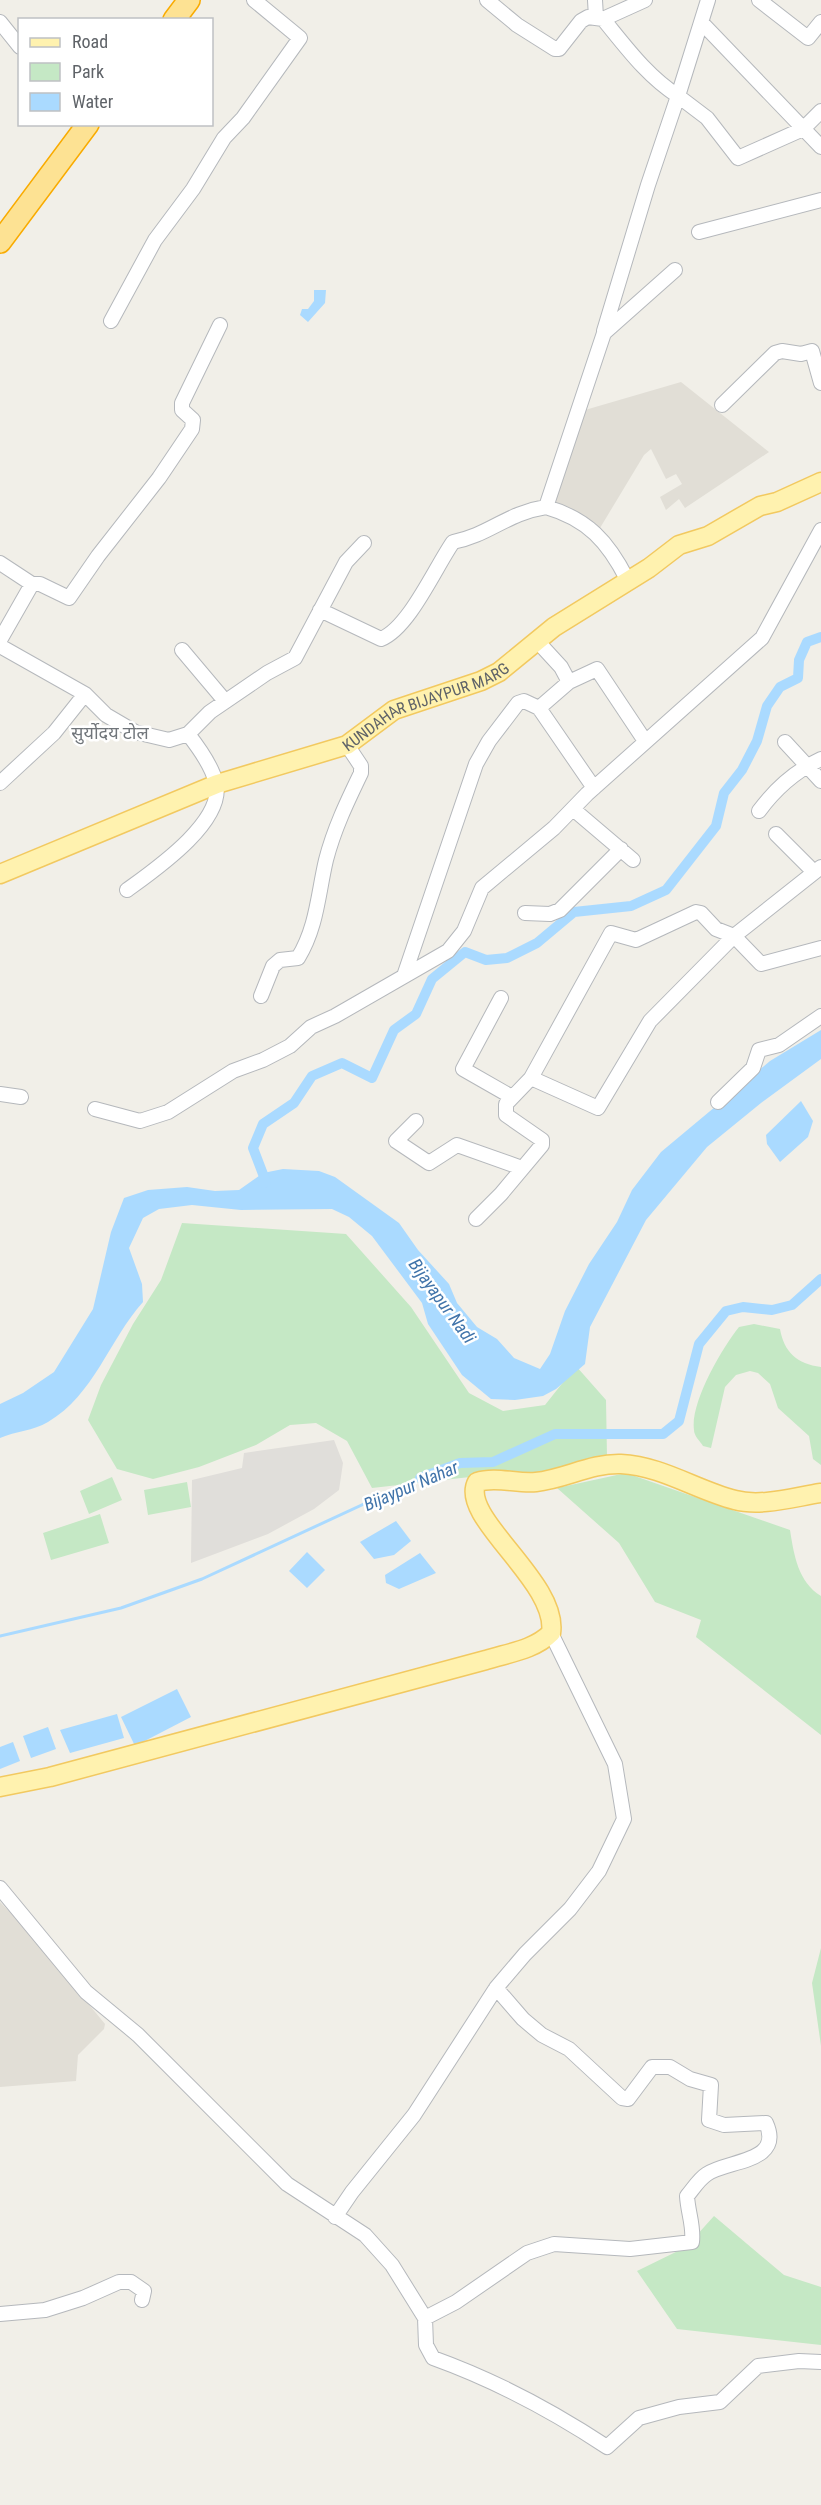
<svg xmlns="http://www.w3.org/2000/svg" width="821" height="2505" viewBox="0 0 821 2505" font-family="'Roboto Condensed','Noto Sans Devanagari',sans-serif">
  <rect width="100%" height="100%" fill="#f1efe8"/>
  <!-- industrial -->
  <path fill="#e0deda" d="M 334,1440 L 343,1463 L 339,1490 L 314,1509 L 268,1534 L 191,1563 L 192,1480 L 242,1468 L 244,1453 Z"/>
  <!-- education -->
  <path fill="#e1ded6" d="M 681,382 L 769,452 L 685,508 L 679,499 L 666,510 L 660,497 L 682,484 L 676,474 L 666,479 L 651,449 L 644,455 L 600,528 L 551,506 L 585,410 Z
    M 0,1902 L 30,1933 L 105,2024 L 104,2029 L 78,2055 L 76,2081 L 0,2087 Z"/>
  <!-- green -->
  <path fill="#c5e8c5" d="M 182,1223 L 346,1234 L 411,1307 L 469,1393 L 503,1411 L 545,1405 L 576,1366 L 606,1400 L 607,1457 L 536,1475 L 479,1476 L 372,1488 L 347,1441 L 316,1423 L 290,1425 L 256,1445 L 199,1467 L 153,1479 L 117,1469 L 88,1420 L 101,1385 L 133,1324 L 161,1280 Z
    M 754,1324 L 780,1329 C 784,1352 797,1364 821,1367 L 821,1465 L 813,1459 L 809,1436 L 778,1408 L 770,1384 L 758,1373 L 750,1371 L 736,1375 L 725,1387 L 711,1448 L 703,1446 C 700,1441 694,1436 694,1430 C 690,1403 722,1348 739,1327 Z
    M 626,1473 L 790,1530 C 794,1555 798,1582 821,1596 L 821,1735 L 696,1637 L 701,1620 L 655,1602 L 619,1543 L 557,1488 Z
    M 112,1477 L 122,1500 L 89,1514 L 80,1491 Z
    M 187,1482 L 191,1507 L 148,1515 L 144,1490 Z
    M 100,1514 L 109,1543 L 51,1560 L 43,1533 Z
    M 821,1948 L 821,2046 L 812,1983 Z
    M 714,2216 L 784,2275 L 821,2287 L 821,2345 L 677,2329 L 637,2271 L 686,2247 Z"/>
  <!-- water -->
  <path fill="#aadaff" d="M 314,290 L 326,290 L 325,303 L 308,322 L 300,315 L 302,309 L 308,309 L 314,301 Z
    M 821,1030 L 821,1059 L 761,1103 L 707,1147 L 646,1220 L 590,1327 L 585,1364 L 556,1389 L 543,1396 L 515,1400 L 491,1399 L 462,1375 L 428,1324 L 422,1303 L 372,1236 L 349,1217 L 332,1209 L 241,1210 L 192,1205 L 159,1209 L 143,1218 L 129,1248 L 142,1284 L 143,1302 C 109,1340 94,1395 48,1422 C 33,1431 16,1431 0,1438 L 0,1404 L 23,1393 L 54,1372 L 93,1309 L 111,1232 L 124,1198 L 148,1190 L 187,1187 L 215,1191 L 239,1190 L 263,1173 L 283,1169 L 319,1171 L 335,1177 L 399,1223 L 418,1250 L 449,1284 L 457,1303 L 477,1327 L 497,1339 L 514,1358 L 540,1369 L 550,1354 L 565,1311 L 589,1264 L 617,1222 L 632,1190 L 661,1152 L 770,1061 Z
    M 801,1101 L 813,1121 L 808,1137 L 780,1162 L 767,1144 L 766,1135 Z
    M 396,1521 L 411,1541 L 394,1555 L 374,1559 L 360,1542 Z
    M 307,1552 L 325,1570 L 307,1588 L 289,1571 Z
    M 420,1553 L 436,1573 L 399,1589 L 386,1583 L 385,1575 Z
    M 177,1689 L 191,1717 L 135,1746 L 121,1717 Z
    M 117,1714 L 124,1738 L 70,1753 L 60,1730 Z
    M 48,1727 L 56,1749 L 31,1758 L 23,1736 Z
    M 13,1742 L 20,1761 L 0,1769 L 0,1747 Z"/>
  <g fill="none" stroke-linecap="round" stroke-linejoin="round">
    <!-- stream -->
    <path stroke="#aadaff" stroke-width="3" d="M 0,1636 L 121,1608 L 202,1579 L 420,1478"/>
    <!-- canal -->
    <path stroke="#aadaff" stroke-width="10" d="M 263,1183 L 266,1182 L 253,1148 L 263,1124 L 294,1103 L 312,1076 L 342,1063 L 372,1078 L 394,1030 L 416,1014 L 432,979 L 465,952 L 486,960 L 507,958 L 537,943 L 574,912 L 631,906 L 666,890 L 716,826 L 724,793 L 742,770 L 757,741 L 767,706 L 780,687 L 798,678 L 799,660 L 807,642 L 821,637
      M 420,1478 L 460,1463 L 493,1462 L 555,1434 L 663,1434 L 679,1421 L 699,1344 L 726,1311 L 743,1307 L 772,1310 L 792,1305 L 821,1279"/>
    <defs>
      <path id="minor" d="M 487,0 L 517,25 L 555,49 L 559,49 L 581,21 L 588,17 L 603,19 L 645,0
        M 595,0 L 596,17
        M 708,0 L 678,96 L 707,118 L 738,158 L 803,129 L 821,111
        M 759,0 L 808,38 L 821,22
        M 603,19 C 626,47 647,76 678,96 L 648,185 L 604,331
        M 0,22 L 20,47
        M 702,23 L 821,147
        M 699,232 L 821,200
        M 111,321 L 155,240 L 193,189 L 224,138 L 243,118 L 300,38 L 254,0
        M 722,405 L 775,353 L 782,351 L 801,354 L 812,351 L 821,383
        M 0,563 L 32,584 L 0,640
        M 627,579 C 608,542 588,519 546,507 L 604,333 L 675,270
        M 32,584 L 40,584 L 69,598 L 98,556 L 159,478 L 192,429 L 193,420 L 182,410 L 182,403 L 220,325
        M 320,610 L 381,639 C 409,628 435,568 453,542 C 489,535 507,513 546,507
        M 538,642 L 561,667 L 569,682
        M 0,646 L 85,694 L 106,715 L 135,732 L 169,740 L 188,734 L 210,712 L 267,673 L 295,658 L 346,562 L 364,543
        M 182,650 L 225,701
        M 539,708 L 594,788
        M 785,742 L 821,781
        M 0,783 L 54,733 L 85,694
        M 573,809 L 633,860
        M 759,811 C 776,788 795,771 821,759
        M 776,834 L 814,872
        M 127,890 C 153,871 225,822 216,783 C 212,766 199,748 188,734
        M 525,913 L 550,914 L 560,910 L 621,849
        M 404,976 L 476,764 L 489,741 L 518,703 L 524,701 L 539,708 L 569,682 L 597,669 L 645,741
        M 261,996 L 273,966 L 280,960 L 298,958 C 317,927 318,894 326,860 C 334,829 347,802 361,773 L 361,766 L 347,745
        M 501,998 L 463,1069 L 512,1097
        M 531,1078 L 598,1108 L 650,1021 L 734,936 L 821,867
        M 0,1094 L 21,1097
        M 718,1102 L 753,1068 L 759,1050 L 779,1045 L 821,1016
        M 95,1109 L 140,1121 L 168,1112 L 233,1071 L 263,1060 L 290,1046 L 311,1027 L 335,1016 L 448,951 L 464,931 L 482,888 L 554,828 L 587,794 L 762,638 L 821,530
        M 416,1121 L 396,1141 L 429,1163 L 457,1145 L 522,1168
        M 476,1219 L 501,1194 L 542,1145 L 542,1140 L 506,1115 L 506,1104 L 531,1078 L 611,933 L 636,940 L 696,912 L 701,913 L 716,929 L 734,936 L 761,964 L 821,948
        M 0,1888 L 86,1992 L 138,2035 L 287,2184 L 365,2235 L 392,2265 L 425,2318 L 426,2345 L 433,2358 C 497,2381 551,2410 607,2447 L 639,2418 L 679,2407 L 720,2402 L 758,2366 L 799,2361 L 821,2362
        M 335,2217 L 352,2192 L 414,2115 L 496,1988 L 525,1954 L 570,1909 L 599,1871 L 624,1819 L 615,1764 L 551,1633
        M 0,2314 L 45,2310 L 83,2298 L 119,2282 L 131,2282 L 144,2291 L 142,2300
        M 425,2318 L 456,2302 L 527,2253 L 554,2244 L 630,2249 L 692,2242 C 694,2226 688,2213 687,2196 C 693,2189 699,2179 707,2174 C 727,2160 784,2163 766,2123 L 724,2125 L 709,2120 L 711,2085 L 690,2079 L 670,2067 L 652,2067 L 628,2099 L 622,2098 L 569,2049 L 542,2035 L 523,2019 L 496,1988"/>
      <g id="major">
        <path id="s1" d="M 0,874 L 217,784 L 347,745 L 394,710 L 481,681 L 499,672 L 554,627 L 649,568 L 679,545 L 708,536 L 760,506 L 777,502 L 821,482"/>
        <path d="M 0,1787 L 50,1777 L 486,1660 C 508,1653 534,1650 551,1633 C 559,1582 458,1517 477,1482 C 496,1476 517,1484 536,1482 C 565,1479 591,1463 621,1464 C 662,1466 696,1490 735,1500 C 761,1507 794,1497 821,1493"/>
      </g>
      <path id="highway" d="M 174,20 L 189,0
        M 0,242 L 88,124"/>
    </defs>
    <!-- minor casing -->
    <use href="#minor" stroke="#b5b8bc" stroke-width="16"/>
    <!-- major casing -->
    <use href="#major" stroke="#f2c960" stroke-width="21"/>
    <!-- highway casing -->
    <use href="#highway" stroke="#f9ab00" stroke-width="24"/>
    <!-- minor -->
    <use href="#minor" stroke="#fff" stroke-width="14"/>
    <!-- major -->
    <use href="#major" stroke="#fff2af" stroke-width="18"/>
    <!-- highway -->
    <use href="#highway" stroke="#fde293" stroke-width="21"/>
  </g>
  <g text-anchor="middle" stroke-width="5" stroke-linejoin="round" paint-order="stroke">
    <!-- street labels -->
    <g font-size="16" fill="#5f6368" stroke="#fff">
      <text dy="6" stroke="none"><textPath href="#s1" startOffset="459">KUNDAHAR BIJAYPUR MARG</textPath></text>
    </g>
    <!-- neighbourhood labels -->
    <g font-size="18" fill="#70757a" stroke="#fff">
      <text x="110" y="739">सुर्योदय टोल</text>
    </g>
    <!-- water labels -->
    <g font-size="18" font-style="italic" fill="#4174aa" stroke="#fff">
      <text transform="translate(442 1301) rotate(54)" y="6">Bijayapur Nadi</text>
      <text transform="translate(411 1486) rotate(-23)" y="6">Bijaypur Nahar</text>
    </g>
  </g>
  <!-- legend -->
  <rect x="18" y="18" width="195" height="108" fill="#ffffff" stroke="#bfc1c3" stroke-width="1.5"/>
  <rect x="30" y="38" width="30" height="9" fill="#fff2af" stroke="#bfc1c3" stroke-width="1.5"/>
  <text x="72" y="48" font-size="18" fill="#5f6368">Road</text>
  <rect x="30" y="63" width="30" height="18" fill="#c5e8c5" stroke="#bfc1c3" stroke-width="1.5"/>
  <text x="72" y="78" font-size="18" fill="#5f6368">Park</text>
  <rect x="30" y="93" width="30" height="18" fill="#aadaff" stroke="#bfc1c3" stroke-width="1.5"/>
  <text x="72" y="108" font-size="18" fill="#5f6368">Water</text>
</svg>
